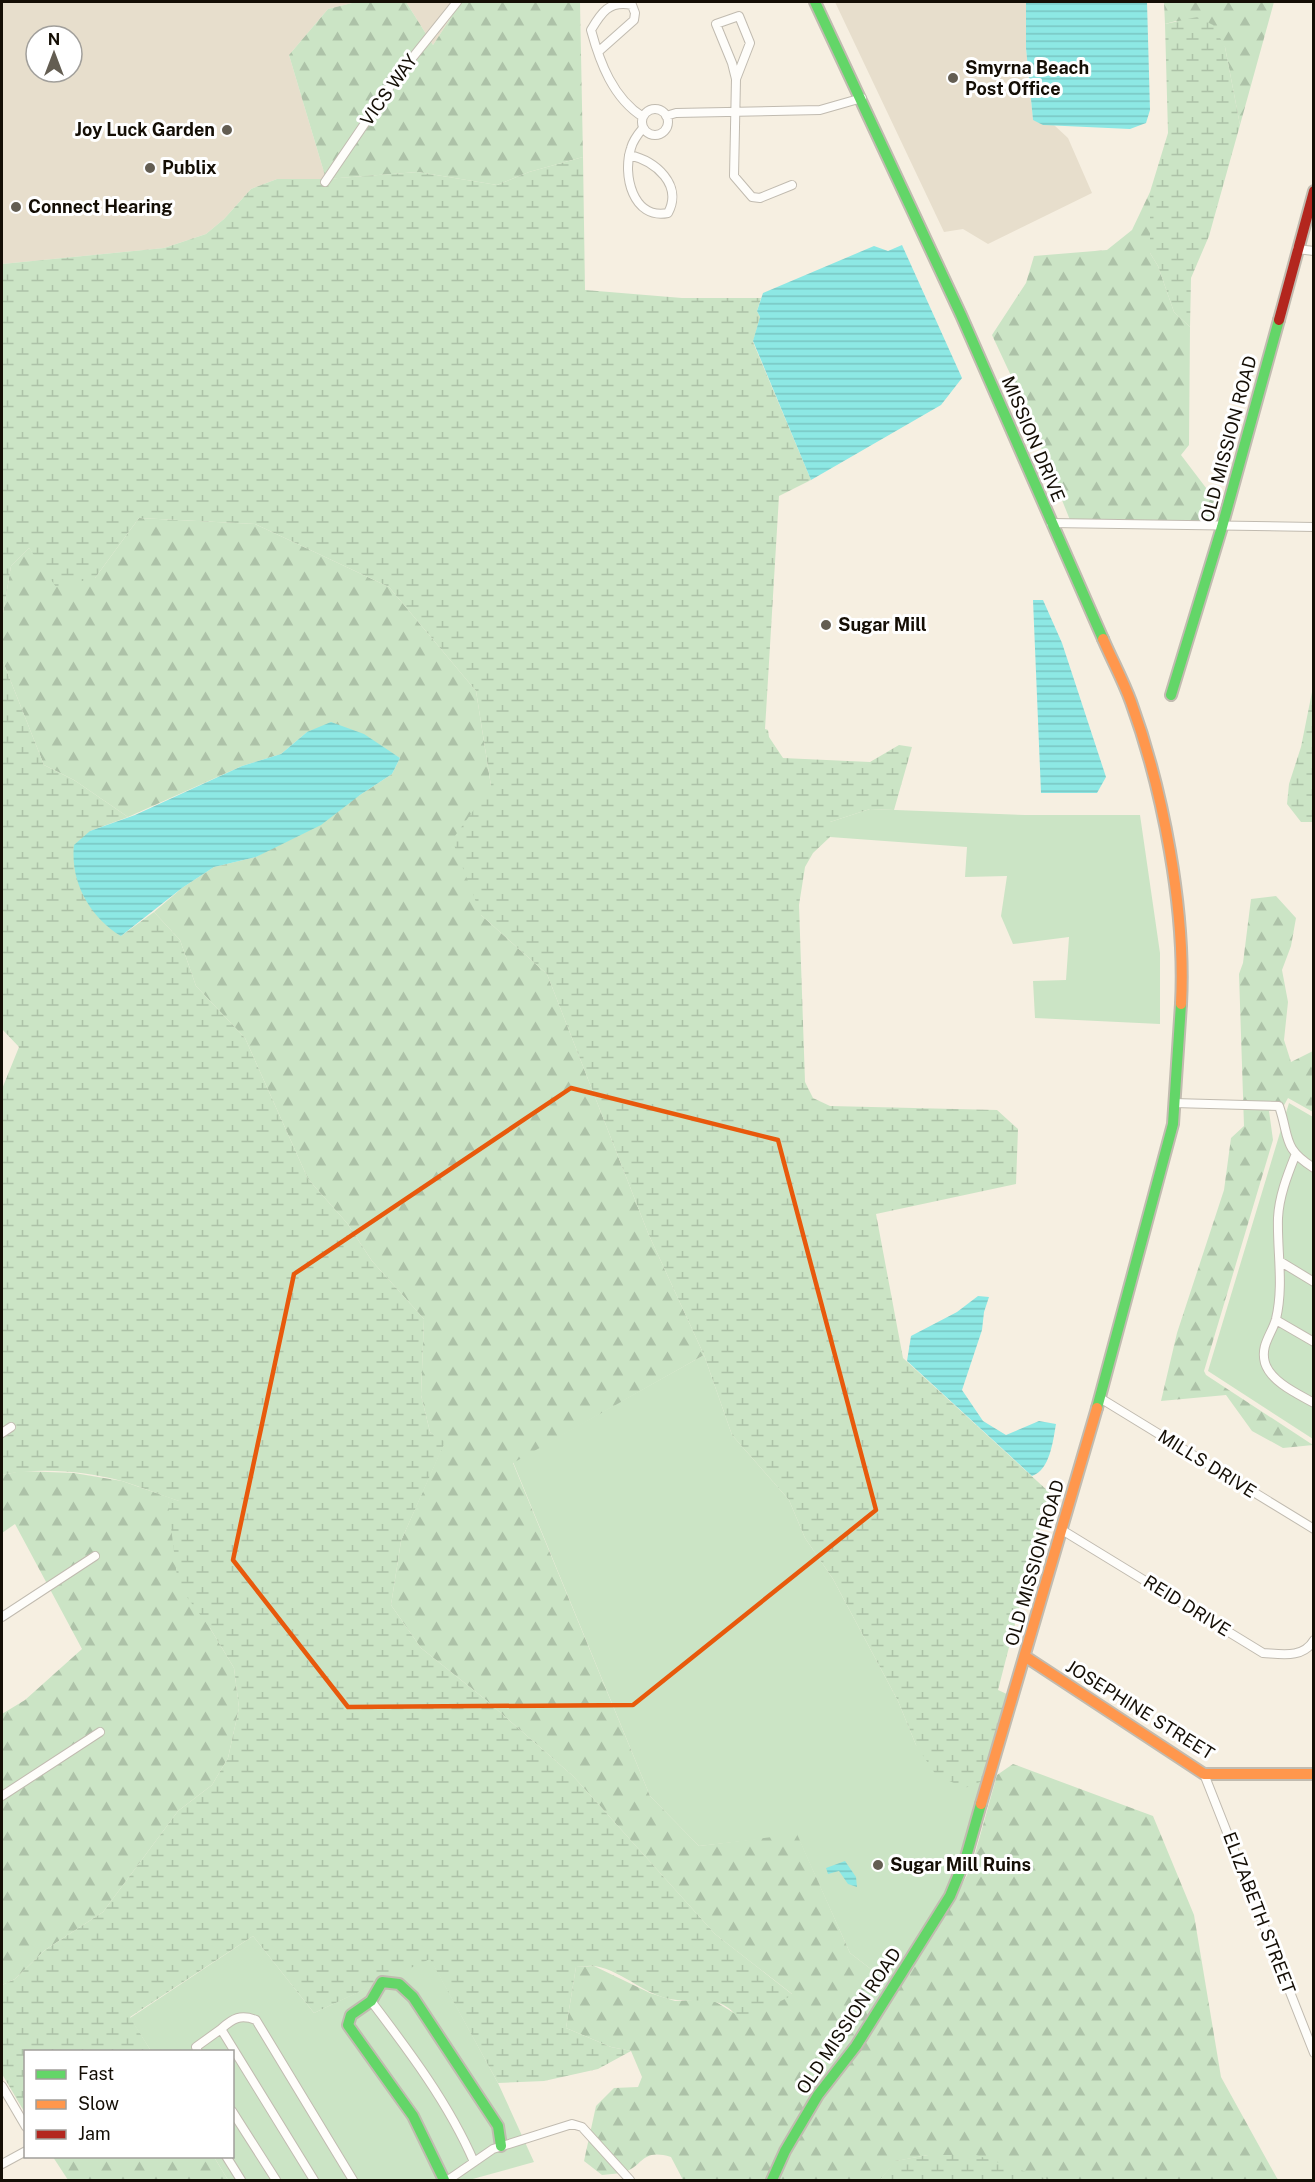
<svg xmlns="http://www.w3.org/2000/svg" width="1315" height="2182" viewBox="0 0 1315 2182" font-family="'Public Sans',sans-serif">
  <defs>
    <pattern id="forest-firs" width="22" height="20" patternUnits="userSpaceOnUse" patternTransform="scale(1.5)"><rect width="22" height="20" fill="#cbe4c5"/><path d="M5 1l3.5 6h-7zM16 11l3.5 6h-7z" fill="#adc2a8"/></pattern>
    <pattern id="wetland-marsh" width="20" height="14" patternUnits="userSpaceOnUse" patternTransform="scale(1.5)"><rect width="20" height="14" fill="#cbe4c5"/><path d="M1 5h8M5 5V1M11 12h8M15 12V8" fill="none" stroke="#adc2a8"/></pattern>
    <pattern id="water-rules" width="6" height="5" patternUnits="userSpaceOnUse" patternTransform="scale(1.5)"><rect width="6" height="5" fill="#8de8e4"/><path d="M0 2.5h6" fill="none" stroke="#79c6c2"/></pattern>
  </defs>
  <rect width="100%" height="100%" fill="#f6efe1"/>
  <!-- commercial -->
  <path fill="#e7decc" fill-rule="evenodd" d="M 2,2 L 356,2 L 328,9 L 289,55 L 326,179 L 277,179 L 251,189 L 224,219 L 206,234 L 164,248 L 2,264 ZM 36,36 L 72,36 L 72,72 L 36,72 Z
    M 406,2 L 461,2 L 433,45 Z
    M 835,2 L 1026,2 L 1026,48 L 1033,120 L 1054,125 L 1068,138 L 1092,193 L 988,244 L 963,229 L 944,232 Z"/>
  <!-- green -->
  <path fill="#cbe4c5" d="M 870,809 L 1025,815 L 1140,815 L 1160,953 L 1160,1024 L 1035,1018 L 1033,981 L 1066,980 L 1069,937 L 1013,944 L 1001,916 L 1007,876 L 965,877 L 967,847 L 830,837 L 830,822 Z
    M 1289,1103 L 1313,1117 L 1313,1439 L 1208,1371 Z
    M 704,1355 L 732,1435 L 789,1500 L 805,1538 L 833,1579 L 898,1701 L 916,1745 L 985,1780 L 962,1855 L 946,1893 L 889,1983 L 850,1953 L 797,1835 L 699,1846 L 650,1796 L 513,1462 Z
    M 253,1936 L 314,2013 L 430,1958 L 498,2083 L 534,2162 L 469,2180 L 228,2180 L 214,2157 L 232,2156 L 232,2052 L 151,2051 L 130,2018 Z"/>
  <!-- forest -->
  <path fill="url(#forest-firs)" d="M 356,2 L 406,2 L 433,45 L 461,2 L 580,2 L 583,157 L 529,172 L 497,185 L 418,172 L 326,179 L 289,55 L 328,9 Z
    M 1164,2 L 1274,2 L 1240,125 L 1225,47 L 1176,21 L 1165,24 Z
    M 1150,192 L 1150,253 L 1158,266 L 1174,312 L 1190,327 L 1189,445 L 1181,455 L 1216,501 L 1208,521 L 1072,525 L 1019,393 L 992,335 L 1026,283 L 1034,256 L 1107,250 L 1132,230 Z
    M 139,518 L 255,524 L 389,587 L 476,691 L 491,786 L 481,915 L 547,974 L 648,1233 L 704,1355 L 513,1463 L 650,1796 L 699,1846 L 797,1834 L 850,1953 L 889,1983 L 781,2148 L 767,2180 L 683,2180 L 671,2157 C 640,2148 644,2167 622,2173 C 616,2174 608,2174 602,2175 L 584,2161 L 596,2106 L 614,2088 L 638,2087 L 642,2077 L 631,2051 L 611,2047 L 566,2028 L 576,1967 L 594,1966 L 650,1993 L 675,2001 L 711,1999 L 734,2013 L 792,1994 L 715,1934 L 573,1776 L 486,1700 L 421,1648 L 391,1605 L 401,1541 L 444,1443 L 430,1432 L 421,1395 L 424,1319 L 372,1261 L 347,1223 L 308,1179 L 245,1038 L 196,986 L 180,940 L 154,912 L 182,888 L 214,867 L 256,857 L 360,795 L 392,774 L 400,758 L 386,750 L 307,732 L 281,754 L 242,766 L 128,817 L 74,780 L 44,765 L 2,659 L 2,619 L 11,566 L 29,548 L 41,563 L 95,578 Z
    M 1276,896 L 1296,918 L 1291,946 L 1282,970 L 1288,1002 L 1284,1040 L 1291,1062 L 1313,1051 L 1313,1112 L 1288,1098 L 1283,1107 L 1269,1111 L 1273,1140 L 1204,1371 L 1206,1375 L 1313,1445 L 1283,1448 L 1252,1431 L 1226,1395 L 1161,1401 L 1177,1333 L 1224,1190 L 1231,1138 L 1244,1126 L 1239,974 L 1243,963 L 1251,899 Z
    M 21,1471 L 74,1473 L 122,1481 L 182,1502 L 168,1502 L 210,1628 L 234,1668 L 239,1708 L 228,1758 L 212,1785 L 178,1811 L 103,1912 L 45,1950 L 15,1979 L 2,1985 L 2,1714 L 25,1700 L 82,1649 L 15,1524 L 2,1533 L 2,1475 Z
    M 1013,1764 L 1153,1816 L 1194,1915 L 1221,2077 L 1278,2180 L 1050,2180 L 1019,2171 L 928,2155 L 896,2161 L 880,2180 L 778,2180 L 789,2154 L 822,2098 L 860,2049 L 954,1899 L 971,1868 L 997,1775 Z
    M 53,2157 L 214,2157 L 228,2180 L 68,2180 Z"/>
  <!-- wetland -->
  <path fill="url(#wetland-marsh)" d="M 1197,17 L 1213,25 L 1225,47 L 1240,125 L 1209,236 L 1191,278 L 1190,327 L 1174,312 L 1158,266 L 1150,253 L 1150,192 L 1168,133 L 1165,24 Z
    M 583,157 L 585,290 L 682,298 L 761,298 L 757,311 L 760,317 L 753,342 L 811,480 L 779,496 L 765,729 L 768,730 L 769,737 L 783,758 L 870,762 L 899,745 L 912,747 L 894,810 L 870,809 L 830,822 L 830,837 L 813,853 L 805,867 L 799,905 L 805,1082 L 813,1098 L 830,1106 L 997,1110 L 1018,1129 L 1016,1184 L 876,1214 L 903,1358 L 1049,1492 L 998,1690 L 1009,1695 L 985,1780 L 965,1788 L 936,1775 L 916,1745 L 898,1701 L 833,1579 L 805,1538 L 789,1500 L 732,1435 L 704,1355 L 648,1233 L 547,974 L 481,915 L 452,840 L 491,786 L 476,691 L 389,587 L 255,524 L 139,518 L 95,578 L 56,587 L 29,548 L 11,566 L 2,619 L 2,264 L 164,248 L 206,234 L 224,219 L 251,189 L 277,179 L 325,179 L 418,172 L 497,185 L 529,172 Z
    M 2,659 L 44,765 L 74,780 L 128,817 L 90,831 L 121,936 L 154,912 L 180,940 L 196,986 L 245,1038 L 308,1179 L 347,1223 L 372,1261 L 424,1319 L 421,1395 L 430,1432 L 445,1442 L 401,1541 L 391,1605 L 421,1648 L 486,1700 L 573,1776 L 715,1934 L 793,1995 L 746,2018 L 737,2017 C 722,1995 699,2002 677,2000 C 647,1998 624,1971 595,1966 C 589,1965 582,1967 576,1967 L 566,2028 L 611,2047 L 631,2051 L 598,2069 L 544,2081 L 498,2083 L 430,1959 L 314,2013 L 253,1936 L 130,2017 L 151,2051 L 26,2052 L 25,2113 L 2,2074 L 2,1985 L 15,1979 L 45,1950 L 103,1912 L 178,1811 L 212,1785 L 228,1758 L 239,1708 L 234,1668 L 210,1628 L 178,1585 L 168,1502 L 179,1501 C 160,1495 141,1487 122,1481 C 85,1471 38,1467 2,1475 L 2,1089 L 19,1047 L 2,1029 Z
    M 1313,687 L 1313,822 L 1301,822 L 1287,804 L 1289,784 L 1301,747 Z
    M 928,2155 L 976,2155 L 1050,2180 L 880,2180 L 895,2161 Z"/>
  <!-- water -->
  <path fill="url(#water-rules)" d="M 1026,2 L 1147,2 L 1150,110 L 1146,123 L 1130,129 L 1043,125 L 1033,120 L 1026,48 Z
    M 902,245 L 962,378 L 941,405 L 811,480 L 753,341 L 760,317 L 757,311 L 763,293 L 874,246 L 888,251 Z
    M 1033,600 L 1043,600 L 1062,643 L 1106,777 L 1097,793 L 1041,793 Z
    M 331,722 L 364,734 L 400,758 L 392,774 L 360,795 L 321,825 L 256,857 L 214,867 L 182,888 L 121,936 C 90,917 70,882 74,845 L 90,831 L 135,815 L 242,766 L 281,754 L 307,732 Z
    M 978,1296 L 989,1297 L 984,1312 L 982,1330 L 962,1390 L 983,1421 L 1006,1435 L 1039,1421 L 1056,1424 C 1053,1441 1050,1470 1032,1476 L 907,1361 L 911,1336 L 957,1312 Z
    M 845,1861 L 856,1877 L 857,1887 L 848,1884 L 839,1871 L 828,1874 L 826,1868 Z"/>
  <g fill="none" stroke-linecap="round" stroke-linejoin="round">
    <defs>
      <path id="street" d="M 598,52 L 634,20 L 635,13 L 632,5 C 609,0 601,13 591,30 C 600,63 613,98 643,117
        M 736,79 L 750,43 L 739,16 L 716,24 L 732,63 L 736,79 L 734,176 L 752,197 L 760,198 L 792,185
        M642 122a13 13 0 1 1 26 0a13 13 0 1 1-26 0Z
        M 666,116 L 676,113 L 820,110 L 862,98
        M 629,155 C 656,161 683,185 668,213 C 633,220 622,175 631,148 C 633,140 638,134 643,128
        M 325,182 L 393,82 L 457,2
        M 1297,249 L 1314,251
        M 1051,523 L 1314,527
        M 1174,1103 L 1279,1106 C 1290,1138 1282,1148 1314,1168
        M 1295,1156 C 1287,1176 1279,1197 1278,1218 C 1277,1252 1284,1285 1276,1319 C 1272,1334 1260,1345 1265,1363 C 1271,1382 1298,1394 1314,1403
        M 1281,1262 L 1314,1282
        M 1276,1320 L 1314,1342
        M 1100,1398 L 1314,1529
        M 2,1433 L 11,1427
        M 1062,1530 L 1263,1653 C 1281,1654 1303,1659 1314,1640
        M 2,1617 L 95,1556
        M 1204,1774 L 1314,2053
        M 2,1796 L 100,1732
        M 371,2001 C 409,2051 449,2104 474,2162
        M 221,2029 C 233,2018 241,2014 256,2020 L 353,2180
        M 198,2052 L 196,2047 L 221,2029 L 314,2180
        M 2,2086 L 26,2127
        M 232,2111 L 276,2180
        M 226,2156 L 241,2180
        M 2,2164 L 26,2151
        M 448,2180 L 493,2149 L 572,2124 L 582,2127 L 630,2180"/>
      <path id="fast" d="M 815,2 L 961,315 L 1103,639
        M 1171,695 L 1222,527 L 1279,320
        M 1097,1408 L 1173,1124 L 1181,1004
        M 444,2180 L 413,2116 L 348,2025 L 351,2015 L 371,2001 L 382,1982 L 399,1984 L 413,1997 L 498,2126 L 501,2146
        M 772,2180 L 785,2151 L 818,2095 L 856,2046 L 950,1896 L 966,1857 L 981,1804"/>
      <path id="slow" d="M 1103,639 C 1112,660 1123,680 1131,702 C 1163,790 1186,910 1181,1004
        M 1026,1657 L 1204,1774 L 1314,1774
        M 981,1804 L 1097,1408"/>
      <path id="jam" d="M 1279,320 L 1314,191"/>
    </defs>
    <!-- street casing -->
    <use href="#street" stroke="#c1bbb0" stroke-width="10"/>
    <!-- fast casing -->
    <use href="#fast" stroke="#c1bbb0" stroke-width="14"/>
    <!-- slow casing -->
    <use href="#slow" stroke="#c1bbb0" stroke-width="14"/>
    <!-- jam casing -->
    <use href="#jam" stroke="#c1bbb0" stroke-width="14"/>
    <!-- street -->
    <use href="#street" stroke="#fefdfa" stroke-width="8"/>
    <!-- fast -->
    <use href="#fast" stroke="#63d668" stroke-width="10"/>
    <!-- slow -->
    <use href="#slow" stroke="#ff974d" stroke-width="10"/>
    <!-- jam -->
    <use href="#jam" stroke="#b3261e" stroke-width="10"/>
  </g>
  <!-- marked area -->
  <path fill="none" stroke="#e8590c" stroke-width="4.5" stroke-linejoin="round" d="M 571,1088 L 778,1140 L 876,1510 L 633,1705 L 348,1707 L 233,1560 L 294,1274 Z"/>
  <!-- markers -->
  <g fill="#635d52" stroke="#fff" stroke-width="2">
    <circle cx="953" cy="78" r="6"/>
    <circle cx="227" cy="130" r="6"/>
    <circle cx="150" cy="168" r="6"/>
    <circle cx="16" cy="207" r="6"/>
    <circle cx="826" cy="625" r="6"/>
    <circle cx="878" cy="1865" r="6"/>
  </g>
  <g text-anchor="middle" stroke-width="6" stroke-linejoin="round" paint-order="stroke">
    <!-- poi labels -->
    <g font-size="18" font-weight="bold" fill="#140e05" stroke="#fff" text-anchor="start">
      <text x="965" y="74">Smyrna Beach<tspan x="965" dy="21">Post Office</tspan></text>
      <text x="215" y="136" text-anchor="end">Joy Luck Garden</text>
      <text x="162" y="174">Publix</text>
      <text x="28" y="213">Connect Hearing</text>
      <text x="838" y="631">Sugar Mill</text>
      <text x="890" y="1871">Sugar Mill Ruins</text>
    </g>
    <!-- street labels -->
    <g font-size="18" fill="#140e05" stroke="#fff">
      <text transform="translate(389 90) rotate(-54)" y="6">VICS WAY</text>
      <text transform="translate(1033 439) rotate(67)" y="6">MISSION DRIVE</text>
      <text transform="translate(1229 439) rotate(-75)" y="6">OLD MISSION ROAD</text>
      <text transform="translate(1207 1464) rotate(32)" y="6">MILLS DRIVE</text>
      <text transform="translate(1035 1563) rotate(-74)" y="6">OLD MISSION ROAD</text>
      <text transform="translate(1187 1606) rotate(32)" y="6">REID DRIVE</text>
      <text transform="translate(1140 1710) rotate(32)" y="6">JOSEPHINE STREET</text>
      <text transform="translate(1259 1913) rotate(69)" y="6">ELIZABETH STREET</text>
      <text transform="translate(849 2021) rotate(-56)" y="6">OLD MISSION ROAD</text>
    </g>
  </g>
  <!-- border -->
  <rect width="1315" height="2182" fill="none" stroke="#140e05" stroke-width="6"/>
  <!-- legend -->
  <rect x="24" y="2050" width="210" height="108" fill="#ffffff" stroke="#a19f9b" stroke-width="1.5"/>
  <rect x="36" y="2070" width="30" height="9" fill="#63d668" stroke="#a19f9b" stroke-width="1.5"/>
  <text x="78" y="2080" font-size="18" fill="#140e05">Fast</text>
  <rect x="36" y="2100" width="30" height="9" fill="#ff974d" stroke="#a19f9b" stroke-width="1.5"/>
  <text x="78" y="2110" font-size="18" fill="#140e05">Slow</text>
  <rect x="36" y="2130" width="30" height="9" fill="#b3261e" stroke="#a19f9b" stroke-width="1.5"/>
  <text x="78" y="2140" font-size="18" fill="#140e05">Jam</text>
  <!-- north arrow -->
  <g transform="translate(54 54)"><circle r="28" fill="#ffffff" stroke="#a19f9b" stroke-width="1.5"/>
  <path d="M0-4.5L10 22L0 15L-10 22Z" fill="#635d52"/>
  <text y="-9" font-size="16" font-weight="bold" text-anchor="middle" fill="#140e05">N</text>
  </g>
</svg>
